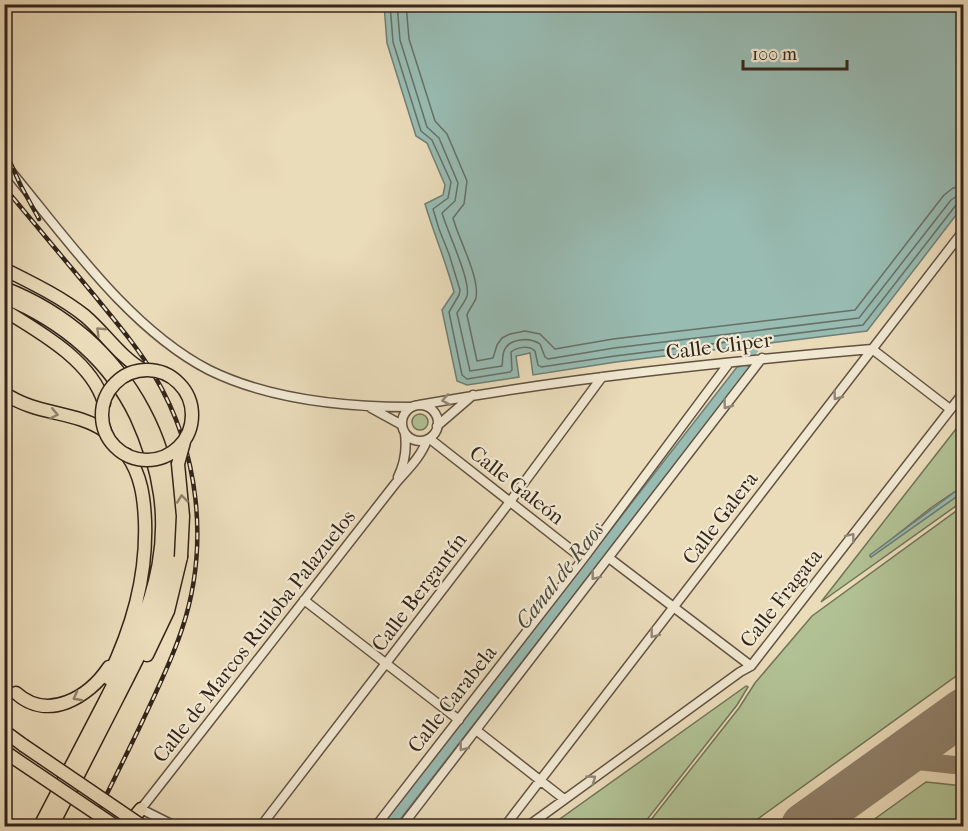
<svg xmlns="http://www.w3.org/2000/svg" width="968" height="831" viewBox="0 0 968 831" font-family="'IM FELL French Canon',serif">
  <rect width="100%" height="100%" fill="#eadbb9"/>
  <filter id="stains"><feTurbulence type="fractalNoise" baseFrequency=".00333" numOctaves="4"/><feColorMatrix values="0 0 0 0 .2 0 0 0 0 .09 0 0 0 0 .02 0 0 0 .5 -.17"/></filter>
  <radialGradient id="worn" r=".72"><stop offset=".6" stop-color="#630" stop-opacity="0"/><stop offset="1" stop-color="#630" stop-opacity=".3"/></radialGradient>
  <!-- green -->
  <path fill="#b1c194" stroke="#727357" stroke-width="1.5" d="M412 422a8 8 0 1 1 16 0a8 8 0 1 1-16 0Z
    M 963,420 L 963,486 L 932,507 L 870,556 L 871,557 L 963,492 L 963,501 L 821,602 Z
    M 963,506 L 963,671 L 748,826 L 646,826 L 739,708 L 755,683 L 812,616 Z
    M 746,686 L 748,687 L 737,705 L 642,826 L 550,826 Z
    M 926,782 L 963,786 L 963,826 L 865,826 Z"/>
  <!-- water -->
  <path fill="#98bbb2" stroke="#707f75" stroke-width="1.5" d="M 384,5 L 963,5 L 963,206 L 867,331 L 616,362 L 533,375 L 530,353 L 516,356 L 519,377 L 467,385 L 457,381 L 442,310 L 454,292 C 446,262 434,234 425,204 L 443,195 L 445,185 L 427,143 L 416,136 L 387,43 Z
    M 752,365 L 395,826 L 381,826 L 737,367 Z
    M 963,486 L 963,492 L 871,557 L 870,555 Z"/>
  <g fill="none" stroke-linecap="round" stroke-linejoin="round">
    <!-- shore -->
    <path stroke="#667066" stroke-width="1.5" d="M 390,4 L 393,42 L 421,131 L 432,140 L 451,182 L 448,198 L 433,209 L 439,229 L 449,254 L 460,290 L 459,295 L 449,312 L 462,375 L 467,379 L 510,372 L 512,370 L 511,352 C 517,347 529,345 535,351 L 538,365 L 541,367 L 615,356 L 863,325 L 956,205 L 964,203
      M 397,4 L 400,40 L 427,127 L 439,138 L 458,183 L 455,201 L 442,213 C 447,231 471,280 467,296 C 465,302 460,308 457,313 L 470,371 L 502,366 C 503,361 502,356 504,351 C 509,338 530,337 540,344 L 545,357 L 548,359 L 614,348 L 859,318 L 951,200 L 957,196 L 964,195
      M 406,4 L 409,39 L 435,121 L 447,134 L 467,181 L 464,204 L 453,218 C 458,238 480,277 476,298 C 474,304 469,309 467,315 L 477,361 L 493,358 L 497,345 L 502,338 L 510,334 L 525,331 L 540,334 L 555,349 L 613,339 L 855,310 L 944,195 L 953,188 L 964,186"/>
    <!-- canal -->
    <path stroke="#98bbb2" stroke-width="8" d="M 743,364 L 758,345"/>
    <!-- taxiway -->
    <path stroke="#8f806a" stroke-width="18" d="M 898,759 L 964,766"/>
    <!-- runway -->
    <path stroke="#8f806a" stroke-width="46" d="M 804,826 L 964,711"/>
    <defs>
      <path id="minor" d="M 4,163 C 62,232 127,328 209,370 C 268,399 345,407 410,407
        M 419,405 C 569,378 721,362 872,349 L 950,409
        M402 423a18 18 0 1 1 36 0a18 18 0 1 1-36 0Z
        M 371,408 L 402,425
        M 437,426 L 473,395
        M 430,439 L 583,559
        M 398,477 C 405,463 407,450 405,434
        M 609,558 L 751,666
        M 304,600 L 459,720
        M 476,730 L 564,799
        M 175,826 L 141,809 L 395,484 C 407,470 421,457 427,440
        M 261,826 L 509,503 L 602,377
        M 376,826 L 583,559 L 729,363
        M 402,826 L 762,358
        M 505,826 L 964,230
        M 528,826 L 740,672 L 751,666 L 964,392"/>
      <path id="highway" d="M 4,269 C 32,283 61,297 85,316 C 105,333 120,357 143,370
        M 4,288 C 127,335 199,464 164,593 C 154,629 135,663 118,697 C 96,740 74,783 52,826
        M 4,297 C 61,321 109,360 136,416 C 188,529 155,604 103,705 C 82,746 61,786 40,826
        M 4,310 C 40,332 92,361 104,403
        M 4,393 C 37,416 74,410 105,431
        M 147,655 L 168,611 L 181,557
        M 108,678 C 132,628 147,578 145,521 C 144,497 141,475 127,455
        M 16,693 C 48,722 89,697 109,667
        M 4,731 L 23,745
        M 4,751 L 14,758
        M 127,826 L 141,809"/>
    </defs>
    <!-- minor casing -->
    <use href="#minor" stroke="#625242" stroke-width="11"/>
    <!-- highway casing -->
    <use href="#highway" stroke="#34251a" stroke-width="15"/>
    <!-- minor -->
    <use href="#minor" stroke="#f1e8d2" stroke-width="8"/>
    <!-- highway -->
    <use href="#highway" stroke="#eadbb9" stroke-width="12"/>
    <defs>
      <path id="rail" d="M 4,22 L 11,4
        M 4,149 L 21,186 L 39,219
        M 4,187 C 34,223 64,259 94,295 C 115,321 137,346 154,375 C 199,450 210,545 182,629 C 172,660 157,690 143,720 C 126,756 108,791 91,826"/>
    </defs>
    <!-- rail casing -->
    <use href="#rail" stroke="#34251a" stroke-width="4.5"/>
    <!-- rail -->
    <use href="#rail" stroke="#f1e8d2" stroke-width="2" stroke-dasharray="7" stroke-linecap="butt"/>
    <defs>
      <path id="highway-bridge" d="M102 415a45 45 0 1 1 90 0a45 45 0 1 1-90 0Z
        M 181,557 L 183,516 L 178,464 L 184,442
        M 23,745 L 142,826
        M 14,758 L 115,826"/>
    </defs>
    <!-- highway-bridge casing -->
    <use href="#highway-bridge" stroke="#34251a" stroke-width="15" stroke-linecap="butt"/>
    <!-- highway-bridge -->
    <use href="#highway-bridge" stroke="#eadbb9" stroke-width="12"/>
  </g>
  <!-- one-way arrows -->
  <defs><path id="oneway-chevron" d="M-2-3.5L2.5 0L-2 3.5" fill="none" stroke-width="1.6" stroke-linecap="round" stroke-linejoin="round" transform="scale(1.5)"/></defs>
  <g stroke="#8f806a">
    <use href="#oneway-chevron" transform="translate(100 331) rotate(-136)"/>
    <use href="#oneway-chevron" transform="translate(54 414) rotate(12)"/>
    <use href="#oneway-chevron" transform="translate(182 499) rotate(-96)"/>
    <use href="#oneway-chevron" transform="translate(77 697) rotate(152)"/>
  </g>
  <g stroke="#928676">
    <use href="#oneway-chevron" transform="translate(837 396) rotate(127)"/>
    <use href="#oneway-chevron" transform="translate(446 400) rotate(170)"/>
    <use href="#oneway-chevron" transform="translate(727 405) rotate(127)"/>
    <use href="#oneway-chevron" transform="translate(851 537) rotate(-52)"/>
    <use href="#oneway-chevron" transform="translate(595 576) rotate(128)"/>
    <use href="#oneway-chevron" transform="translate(654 634) rotate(128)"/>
    <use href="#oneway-chevron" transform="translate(463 747) rotate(128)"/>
    <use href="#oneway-chevron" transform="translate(592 779) rotate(-36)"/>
  </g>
  <g text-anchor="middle" stroke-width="4.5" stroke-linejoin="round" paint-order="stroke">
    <!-- street labels -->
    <g font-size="21" fill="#34251a" stroke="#f1e8d2">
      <text transform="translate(719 346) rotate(-7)" y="7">Calle Cliper</text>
      <text transform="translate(517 485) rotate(38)" y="7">Calle Galeón</text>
      <text transform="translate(720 518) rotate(-53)" y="7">Calle Galera</text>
      <text transform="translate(419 592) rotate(-53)" y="7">Calle Bergantín</text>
      <text transform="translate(781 598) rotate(-52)" y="7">Calle Fragata</text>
      <text transform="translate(254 636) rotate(-52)" y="7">Calle de Marcos Ruiloba Palazuelos</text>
      <text transform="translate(452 699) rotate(-52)" y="7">Calle Carabela</text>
    </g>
    <!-- water labels -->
    <g font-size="22" font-style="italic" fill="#4d4a40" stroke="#f1e8d2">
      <text transform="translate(559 575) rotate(-52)" y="8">Canal de Raos</text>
    </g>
  </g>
  <!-- margin -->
  <rect width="968" height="831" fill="none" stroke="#eadbb9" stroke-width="24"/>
  <rect x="6" y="6" width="956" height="819" fill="none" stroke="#34251a" stroke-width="3"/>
  <rect x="12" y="12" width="944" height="807" fill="none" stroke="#34251a" stroke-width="1.5"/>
  <!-- scale -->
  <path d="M743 60v9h104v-9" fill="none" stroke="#34251a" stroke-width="3"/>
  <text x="752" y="60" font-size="18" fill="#34251a" stroke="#f1e8d2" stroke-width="4.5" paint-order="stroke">100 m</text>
  <rect width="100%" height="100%" filter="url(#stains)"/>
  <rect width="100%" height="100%" fill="url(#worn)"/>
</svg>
